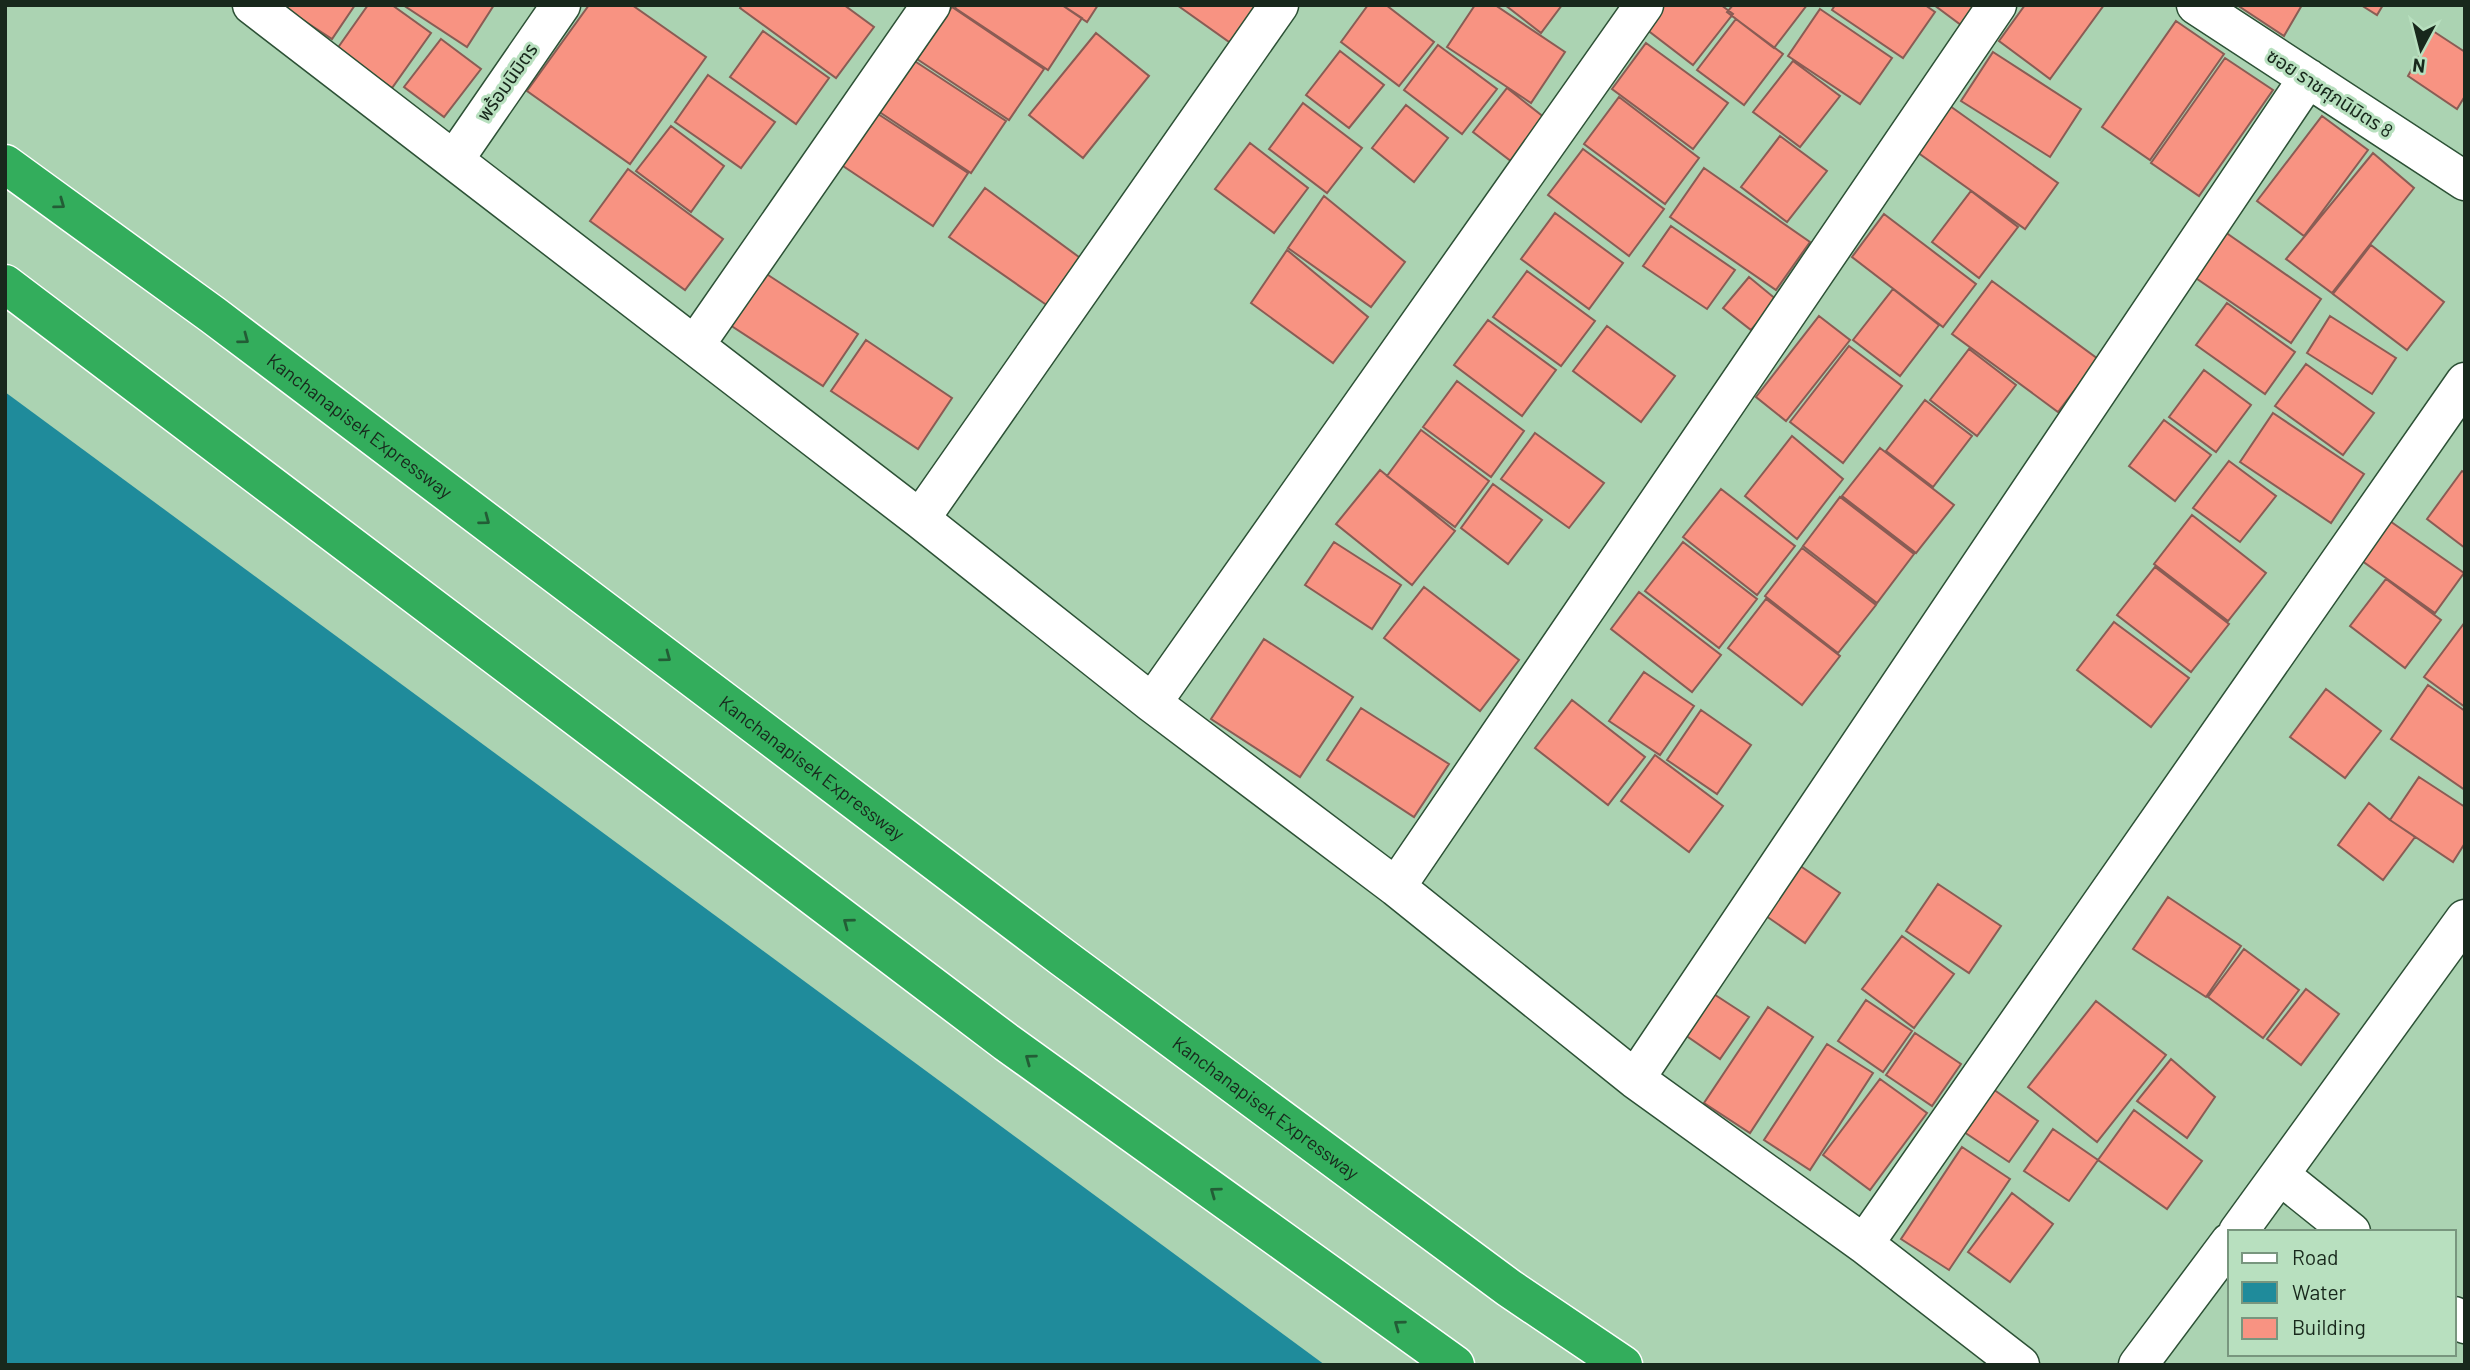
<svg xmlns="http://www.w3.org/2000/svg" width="2470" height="1370" viewBox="0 0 2470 1370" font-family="Barlow,'Noto Sans Thai',sans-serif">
  <rect width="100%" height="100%" fill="#abd3b2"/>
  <!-- water -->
  <path fill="#1f8b9b" d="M 5,392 L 1325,1365 L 5,1365 Z"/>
  <!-- building -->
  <path fill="#f89382" stroke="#8a5c54" stroke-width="2" d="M 280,5 L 355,5 L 332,39 Z
    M 368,5 L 392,5 L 431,33 L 392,88 L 337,49 Z
    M 403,5 L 494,5 L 467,47 Z
    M 589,5 L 632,5 L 706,57 L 630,164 L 527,91 Z
    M 742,5 L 844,5 L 874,27 L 836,78 L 740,8 Z
    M 957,5 L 1062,5 L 1082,18 L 1048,70 L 955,8 Z
    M 1062,5 L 1098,5 L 1087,22 Z
    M 1177,5 L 1261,5 L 1232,44 Z
    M 1368,5 L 1386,5 L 1434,42 L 1399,86 L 1341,42 Z
    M 1475,5 L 1495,5 L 1565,52 L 1531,103 L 1447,47 Z
    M 1505,5 L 1562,5 L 1541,33 Z
    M 1664,5 L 1721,5 L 1733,14 L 1693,65 L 1646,29 Z
    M 1733,5 L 1807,5 L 1774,48 L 1727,12 Z
    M 1835,5 L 1925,5 L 1935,12 L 1903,58 L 1832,10 Z
    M 1934,5 L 1976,5 L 1961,25 Z
    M 2025,5 L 2104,5 L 2050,79 L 1999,41 Z
    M 2237,5 L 2302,5 L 2284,36 Z
    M 2361,5 L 2383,5 L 2377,15 Z
    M 952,7 L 1044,69 L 1009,120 L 917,59 Z
    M 1820,9 L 1892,58 L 1860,104 L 1788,56 Z
    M 1736,19 L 1783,54 L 1744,105 L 1697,70 Z
    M 2176,21 L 2224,54 L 2150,160 L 2102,127 Z
    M 763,31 L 829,78 L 796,124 L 730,77 Z
    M 2433,31 L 2465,52 L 2465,96 L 2457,109 L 2408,76 Z
    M 1096,33 L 1149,76 L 1083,158 L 1029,115 Z
    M 441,39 L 481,69 L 444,117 L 404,87 Z
    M 1646,43 L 1728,103 L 1693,149 L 1612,89 Z
    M 1438,45 L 1497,89 L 1462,134 L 1404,90 Z
    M 1340,51 L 1384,85 L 1349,128 L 1306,95 Z
    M 1993,52 L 2081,109 L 2050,157 L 1961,101 Z
    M 2225,58 L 2273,90 L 2199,196 L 2151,163 Z
    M 913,60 L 1006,121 L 971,173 L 878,111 Z
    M 1793,61 L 1840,96 L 1800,147 L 1753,112 Z
    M 708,75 L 775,122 L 741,168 L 675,122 Z
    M 1507,88 L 1550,122 L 1516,165 L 1473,132 Z
    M 1619,97 L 1699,158 L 1665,204 L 1584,144 Z
    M 1303,103 L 1362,148 L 1327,193 L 1269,149 Z
    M 1406,105 L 1448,138 L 1414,182 L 1372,148 Z
    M 1950,106 L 2058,183 L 2025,229 L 1917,152 Z
    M 875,112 L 968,173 L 933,226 L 840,164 Z
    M 2322,116 L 2368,150 L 2304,236 L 2257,201 Z
    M 671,126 L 724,166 L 691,212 L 636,171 Z
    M 1780,136 L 1827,171 L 1787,222 L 1741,187 Z
    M 1250,143 L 1308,188 L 1274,233 L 1215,189 Z
    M 1583,149 L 1664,209 L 1629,256 L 1548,195 Z
    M 2373,153 L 2414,188 L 2332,293 L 2286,259 Z
    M 1704,168 L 1810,242 L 1776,290 L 1670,217 Z
    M 628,169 L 723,239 L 685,290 L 590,221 Z
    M 985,188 L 1083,260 L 1048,306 L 949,237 Z
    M 1971,191 L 2018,227 L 1979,278 L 1932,242 Z
    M 1324,196 L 1405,262 L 1371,307 L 1288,248 Z
    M 1555,213 L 1623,263 L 1589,309 L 1521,259 Z
    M 1884,214 L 1976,284 L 1943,327 L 1852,257 Z
    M 2215,225 L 2321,299 L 2291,343 L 2184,270 Z
    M 1671,226 L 1735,270 L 1707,309 L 1643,266 Z
    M 2371,245 L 2444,302 L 2407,350 L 2333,294 Z
    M 1287,250 L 1368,317 L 1333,363 L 1251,303 Z
    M 1527,271 L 1595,321 L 1561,366 L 1493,317 Z
    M 765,273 L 858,334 L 823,386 L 730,325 Z
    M 1749,277 L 1777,300 L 1751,330 L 1723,308 Z
    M 1992,281 L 2098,359 L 2058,412 L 1952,334 Z
    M 1893,289 L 1939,325 L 1900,376 L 1853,340 Z
    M 2227,303 L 2295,352 L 2265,394 L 2196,345 Z
    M 1819,316 L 1850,340 L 1786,421 L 1756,397 Z
    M 2330,316 L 2396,358 L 2372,394 L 2307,353 Z
    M 1488,320 L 1556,370 L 1522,416 L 1454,365 Z
    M 1607,326 L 1675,376 L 1641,422 L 1573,371 Z
    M 866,340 L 952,398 L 918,449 L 831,391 Z
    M 1849,346 L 1902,386 L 1843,463 L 1790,422 Z
    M 1969,349 L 2016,385 L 1977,436 L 1930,400 Z
    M 2306,364 L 2374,413 L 2343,455 L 2275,406 Z
    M 2204,370 L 2251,405 L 2216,452 L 2169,417 Z
    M 1457,381 L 1524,431 L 1491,477 L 1423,427 Z
    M 1925,400 L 1972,436 L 1933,487 L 1886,451 Z
    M 2273,413 L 2364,474 L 2331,523 L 2240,462 Z
    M 2164,420 L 2211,455 L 2175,501 L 2129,466 Z
    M 1421,430 L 1489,481 L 1455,527 L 1387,476 Z
    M 1535,433 L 1604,483 L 1569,528 L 1501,479 Z
    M 1792,436 L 1843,479 L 1797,539 L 1745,496 Z
    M 1880,448 L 1954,505 L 1916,553 L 1842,496 Z
    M 2229,461 L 2276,496 L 2240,542 L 2193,508 Z
    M 1380,470 L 1455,531 L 1412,585 L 1336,524 Z
    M 2462,471 L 2465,473 L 2465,548 L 2427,519 Z
    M 1493,484 L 1542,520 L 1508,564 L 1461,528 Z
    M 1721,489 L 1795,546 L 1757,595 L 1683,537 Z
    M 1840,497 L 1914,554 L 1877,603 L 1803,546 Z
    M 2192,515 L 2266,573 L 2228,621 L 2154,564 Z
    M 2387,519 L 2464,573 L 2435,613 L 2358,558 Z
    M 1334,542 L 1401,585 L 1372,629 L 1305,585 Z
    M 1683,542 L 1757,599 L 1719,648 L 1645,591 Z
    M 1802,548 L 1876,605 L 1838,653 L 1765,596 Z
    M 2155,567 L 2229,624 L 2191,672 L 2117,615 Z
    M 2386,579 L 2441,620 L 2405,668 L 2350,626 Z
    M 1424,587 L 1519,660 L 1480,711 L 1384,638 Z
    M 1639,592 L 1721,655 L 1692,692 L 1611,629 Z
    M 1766,599 L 1840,656 L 1802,705 L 1728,648 Z
    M 2114,622 L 2189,678 L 2151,727 L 2077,670 Z
    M 2465,622 L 2465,707 L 2424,677 Z
    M 1264,639 L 1353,697 L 1300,777 L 1211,719 Z
    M 1644,672 L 1694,706 L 1660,755 L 1609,721 Z
    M 2428,685 L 2465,711 L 2465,790 L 2391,739 Z
    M 2326,689 L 2381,731 L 2345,778 L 2290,737 Z
    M 1572,700 L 1645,757 L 1608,805 L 1535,748 Z
    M 1361,708 L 1449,764 L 1414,817 L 1327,760 Z
    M 1701,710 L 1751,745 L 1717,794 L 1667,760 Z
    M 1655,755 L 1723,806 L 1689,852 L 1621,801 Z
    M 2419,777 L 2465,807 L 2465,843 L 2453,862 L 2390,820 Z
    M 2369,803 L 2390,820 L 2415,837 L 2383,880 L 2338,845 Z
    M 1790,859 L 1840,893 L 1805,943 L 1756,909 Z
    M 1938,884 L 2001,926 L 1969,973 L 1906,931 Z
    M 2168,897 L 2241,946 L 2206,997 L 2133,949 Z
    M 1902,936 L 1954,974 L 1914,1028 L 1862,989 Z
    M 2244,949 L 2299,990 L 2263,1038 L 2208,997 Z
    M 1703,987 L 1749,1017 L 1720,1059 L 1675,1028 Z
    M 2306,989 L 2339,1014 L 2301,1065 L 2267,1039 Z
    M 1866,1000 L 1912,1031 L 1883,1072 L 1838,1041 Z
    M 2096,1001 L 2166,1055 L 2097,1142 L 2028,1087 Z
    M 1768,1007 L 1813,1037 L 1750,1133 L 1704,1103 Z
    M 1915,1033 L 1961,1064 L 1932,1106 L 1886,1075 Z
    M 1827,1044 L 1873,1073 L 1810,1170 L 1764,1140 Z
    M 2171,1059 L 2215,1097 L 2187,1138 L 2137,1101 Z
    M 1880,1079 L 1927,1113 L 1870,1190 L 1823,1155 Z
    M 1993,1089 L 2038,1121 L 2009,1162 L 1964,1132 Z
    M 2134,1110 L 2202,1161 L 2167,1209 L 2098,1160 Z
    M 2053,1129 L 2098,1160 L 2069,1201 L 2024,1171 Z
    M 1962,1147 L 2010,1179 L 1949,1270 L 1901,1239 Z
    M 2012,1193 L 2053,1224 L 2010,1282 L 1968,1252 Z"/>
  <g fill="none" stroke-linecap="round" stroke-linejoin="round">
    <defs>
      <path id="minor" d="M 252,5 L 920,519 L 1152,703 L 1396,887 L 1635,1079 L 1864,1244 L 2020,1365
        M 2196,5 L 2465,181
        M 454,160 L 561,5
        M 695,345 L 931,5
        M 920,519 L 1279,5
        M 1152,703 L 1644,5
        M 1396,887 L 1997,5
        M 1635,1079 L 2308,78
        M 2280,1175 L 2351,1232
        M 2238,1232 L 2465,919
        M 1864,1244 L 2465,382
        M 2454,1316 L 2465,1324
        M 2138,1365 L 2230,1242"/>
      <g id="motorway">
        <path id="s1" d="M 5,164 L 213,315 L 1062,957 L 1509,1288 L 1623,1365"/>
        <path d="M 5,284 L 1006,1042 L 1455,1365"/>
      </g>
    </defs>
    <!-- minor casing -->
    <use href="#minor" stroke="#2d5136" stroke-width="41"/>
    <!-- motorway casing -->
    <use href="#motorway" stroke="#fff" stroke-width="41"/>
    <!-- minor -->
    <use href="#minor" stroke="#fff" stroke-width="38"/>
    <!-- motorway -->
    <use href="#motorway" stroke="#33ad5c" stroke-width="38"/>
  </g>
  <!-- one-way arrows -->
  <defs><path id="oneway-chevron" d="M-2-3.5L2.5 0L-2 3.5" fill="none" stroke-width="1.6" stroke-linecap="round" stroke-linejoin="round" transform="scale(1.75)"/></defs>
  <g stroke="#235d36">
    <use href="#oneway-chevron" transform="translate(60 204) rotate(36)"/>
    <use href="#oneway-chevron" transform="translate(244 339) rotate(37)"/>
    <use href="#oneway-chevron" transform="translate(485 520) rotate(37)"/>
    <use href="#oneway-chevron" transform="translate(666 657) rotate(37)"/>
    <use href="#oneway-chevron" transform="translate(848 923) rotate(-143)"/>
    <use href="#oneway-chevron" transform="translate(1030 1059) rotate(-144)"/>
    <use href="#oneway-chevron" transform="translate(1215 1192) rotate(-144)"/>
    <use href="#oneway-chevron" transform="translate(1399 1325) rotate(-144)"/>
  </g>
  <g text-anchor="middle" stroke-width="6" stroke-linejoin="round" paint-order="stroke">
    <!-- street labels -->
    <g font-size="19" fill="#18281c" stroke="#b8e0bf">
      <text transform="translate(507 82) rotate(-55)" y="7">พร้อมนิมิตร</text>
      <text transform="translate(2330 93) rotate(33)" y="7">ซอย ราชศุภนิมิตร 8</text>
      <text dy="7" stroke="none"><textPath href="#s1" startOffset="441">Kanchanapisek Expressway</textPath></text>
      <text dy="7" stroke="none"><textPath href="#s1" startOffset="1008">Kanchanapisek Expressway</textPath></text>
      <text dy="7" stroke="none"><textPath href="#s1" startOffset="1575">Kanchanapisek Expressway</textPath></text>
    </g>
  </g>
  <!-- border -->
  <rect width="2470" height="1370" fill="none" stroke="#18281c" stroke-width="14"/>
  <!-- legend -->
  <rect x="2228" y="1230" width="228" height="126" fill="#b8e0bf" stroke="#78967e" stroke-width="2"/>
  <rect x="2242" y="1253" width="35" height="10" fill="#ffffff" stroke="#78967e" stroke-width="2"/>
  <text x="2292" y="1265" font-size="21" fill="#18281c">Road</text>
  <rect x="2242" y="1282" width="35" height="21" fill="#1f8b9b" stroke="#78967e" stroke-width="2"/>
  <text x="2292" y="1300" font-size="21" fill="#18281c">Water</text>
  <rect x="2242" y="1318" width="35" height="21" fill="#f89382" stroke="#78967e" stroke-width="2"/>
  <text x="2292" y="1335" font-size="21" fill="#18281c">Building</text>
  <!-- north arrow -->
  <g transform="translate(2421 49) rotate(187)" stroke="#b8e0bf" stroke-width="5" paint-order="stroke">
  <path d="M0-5L12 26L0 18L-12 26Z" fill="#18281c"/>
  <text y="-10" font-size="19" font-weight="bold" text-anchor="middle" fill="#18281c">N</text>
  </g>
</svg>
